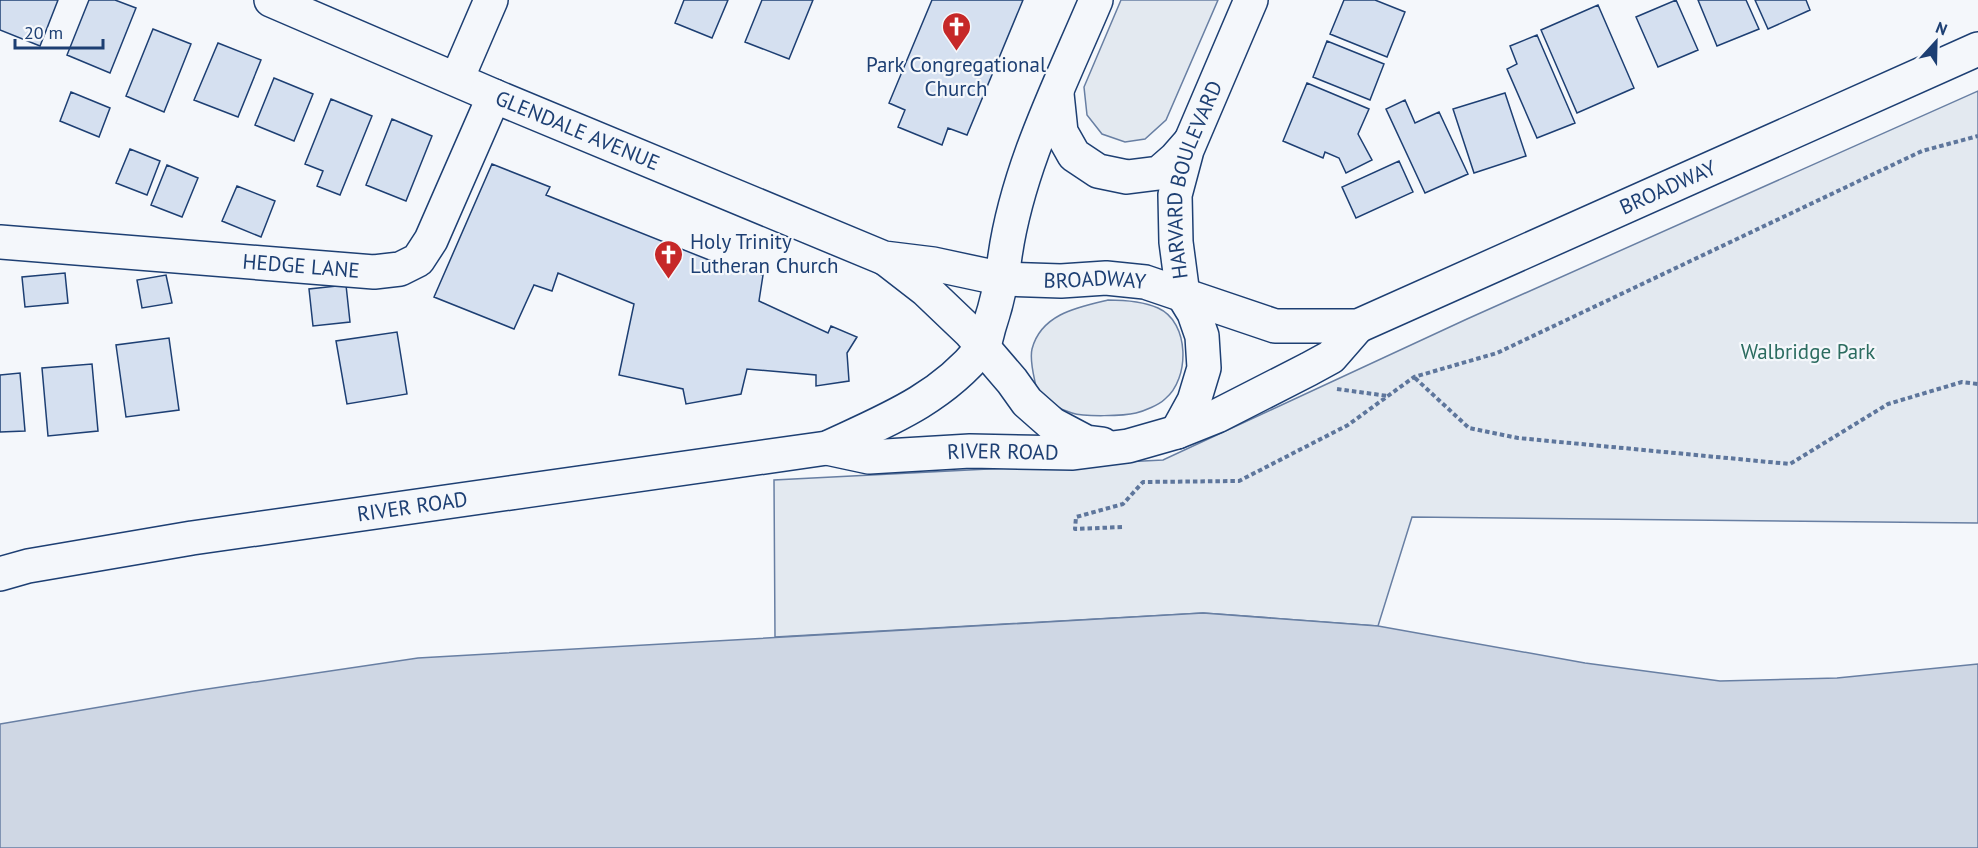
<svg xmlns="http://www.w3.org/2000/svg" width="1978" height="848" viewBox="0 0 1978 848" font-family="'PT Sans',sans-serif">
  <rect width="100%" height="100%" fill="#f4f7fb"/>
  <!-- green -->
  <path fill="#e3e9f0" stroke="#687fa3" stroke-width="1.5" d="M 1121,0 L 1218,0 L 1166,120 L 1145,139 L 1125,142 L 1102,134 L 1087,115 L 1084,87 Z
    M 1978,91 L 1978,523 L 1412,517 L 1378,626 L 1203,613 L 775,637 L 774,480 L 1163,460 L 1467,319 Z
    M 1108,300 C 1125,300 1142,301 1158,308 C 1190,322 1190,379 1165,399 C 1159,405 1144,411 1136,413 C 1124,416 1084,417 1072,413 C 1058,409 1048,401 1037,392 C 1035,379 1029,362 1032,349 C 1041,314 1078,307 1108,300 Z"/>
  <!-- water -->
  <path fill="#cfd7e4" stroke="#687fa3" stroke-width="1.5" d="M 1203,613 L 1378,626 L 1585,663 L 1720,681 L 1837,678 L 1978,664 L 1978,848 L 0,848 L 0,724 L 194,691 L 418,658 Z"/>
  <!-- building -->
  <path fill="#d5e0f0" stroke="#1d3f73" stroke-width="1.5" d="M 0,0 L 58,0 L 40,46 L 0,30 Z
    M 89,0 L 115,0 L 136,8 L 110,73 L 67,55 Z
    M 684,0 L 728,0 L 712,38 L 675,23 Z
    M 762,0 L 813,0 L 789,59 L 745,42 Z
    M 932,0 L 1023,0 L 967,135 L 948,128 L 942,145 L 898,127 L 905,110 L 889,103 Z
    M 1344,0 L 1375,0 L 1405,12 L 1387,57 L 1330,34 Z
    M 1676,0 L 1698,50 L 1658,67 L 1636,17 Z
    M 1698,0 L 1746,0 L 1759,29 L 1717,46 Z
    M 1755,0 L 1806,0 L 1810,10 L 1768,29 Z
    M 1598,5 L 1634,88 L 1577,113 L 1541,30 Z
    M 153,29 L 191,44 L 164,112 L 126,96 Z
    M 1537,35 L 1575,123 L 1537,138 L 1507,69 L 1517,64 L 1510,46 Z
    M 1327,41 L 1384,64 L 1370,100 L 1313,77 Z
    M 218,43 L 261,60 L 238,117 L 194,100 Z
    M 274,78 L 313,94 L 294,141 L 255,125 Z
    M 1307,83 L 1369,109 L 1358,134 L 1372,160 L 1346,173 L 1339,158 L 1325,152 L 1323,158 L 1283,141 Z
    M 71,92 L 110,108 L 99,137 L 60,121 Z
    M 1505,93 L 1526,156 L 1474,173 L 1453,109 Z
    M 331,99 L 372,116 L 340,195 L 317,186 L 323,171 L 305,164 Z
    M 1405,100 L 1415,123 L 1439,112 L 1468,174 L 1425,193 L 1386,109 Z
    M 392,119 L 432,136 L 406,201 L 366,185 Z
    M 130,149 L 160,161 L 147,195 L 116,183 Z
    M 1399,161 L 1413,192 L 1356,218 L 1342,187 Z
    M 492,164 L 550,187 L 546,195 L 714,262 L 763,275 L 759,301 L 828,333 L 831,326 L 857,337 L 847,353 L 849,381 L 816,386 L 816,375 L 747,369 L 741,394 L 686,404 L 683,389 L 619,375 L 634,304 L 558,273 L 552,291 L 534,285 L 514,329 L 434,297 Z
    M 167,165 L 198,178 L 182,217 L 151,205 Z
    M 237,186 L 275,201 L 261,237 L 222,221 Z
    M 65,273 L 68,303 L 25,307 L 22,277 Z
    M 166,275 L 172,303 L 142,308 L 137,280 Z
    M 346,285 L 350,322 L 313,326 L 309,289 Z
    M 397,332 L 407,394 L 347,404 L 336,341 Z
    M 169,338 L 179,410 L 126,417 L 116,345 Z
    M 92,364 L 98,431 L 48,436 L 42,368 Z
    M 20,373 L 25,431 L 0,432 L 0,375 Z"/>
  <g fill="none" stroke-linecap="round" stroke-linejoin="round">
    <defs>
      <g id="minor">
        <path id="s1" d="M 271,0 L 494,96 L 884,258 L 933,264 L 1003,279 L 1061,281 L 1106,278 L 1145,282 L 1275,326 L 1358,326 L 1978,49"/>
        <path d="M 457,79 L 491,0"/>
        <path d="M 1057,94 L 1061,132 L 1074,155 L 1098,171 L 1127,177 L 1159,173 L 1175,159 L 1189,143"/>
        <path id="s2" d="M 0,242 L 374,272 L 400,269 L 418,260 L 431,240 L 494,96"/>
        <path d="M 886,259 L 926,290 L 970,332 L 1012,381 L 1027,402 L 1052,424 L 1086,442 L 1102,444"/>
        <path id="s3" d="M 1177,432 L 1194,401 L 1204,368 L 1202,336 L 1194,313 L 1183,295 L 1176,242 L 1175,195 L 1187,150 L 1251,0"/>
        <path id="s4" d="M 827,448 L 869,457 L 970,451 L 1073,453 L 1128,446 L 1177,432 L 1217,416 L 1309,369 L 1331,357 L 1358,326"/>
        <path id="s5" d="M 0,574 L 28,566 L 192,538 L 827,448 C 885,421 940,400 982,348 C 986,342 987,334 989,327 C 997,303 1002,281 1005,256 C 1018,166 1061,83 1096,0"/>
      </g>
    </defs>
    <!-- minor casing -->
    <use href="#minor" stroke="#1d3f73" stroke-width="36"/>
    <!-- path -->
    <path stroke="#5e769c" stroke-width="4" stroke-dasharray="4.5 3" stroke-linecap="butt" d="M 1415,378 L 1469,428 L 1518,438 L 1790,464 L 1888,404 L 1962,382 L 1978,384
      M 1337,389 L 1388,396
      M 1122,527 L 1075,529 L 1076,517 L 1123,504 L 1143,482 L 1239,481 L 1348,425 L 1414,377 L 1497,353 L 1922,151 L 1978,136"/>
    <!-- minor -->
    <use href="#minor" stroke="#f4f7fb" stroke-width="33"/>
  </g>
  <!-- icons -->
  <defs>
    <symbol id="church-pin" viewBox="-11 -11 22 30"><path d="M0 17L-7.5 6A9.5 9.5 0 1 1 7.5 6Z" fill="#c62828" stroke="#f4f7fb"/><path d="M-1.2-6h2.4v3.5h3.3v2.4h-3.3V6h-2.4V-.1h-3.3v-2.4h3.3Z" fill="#fff"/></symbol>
  </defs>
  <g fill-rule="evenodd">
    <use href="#church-pin" x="940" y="10" width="33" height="45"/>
    <use href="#church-pin" x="652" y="238" width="33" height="45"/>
  </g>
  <g text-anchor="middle" stroke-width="4.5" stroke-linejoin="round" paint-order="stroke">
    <!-- poi labels -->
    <g font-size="21" fill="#1d3f73" stroke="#f4f7fb">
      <text x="956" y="72">Park Congregational<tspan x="956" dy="24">Church</tspan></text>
      <text x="690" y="249" text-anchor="start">Holy Trinity<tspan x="690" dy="24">Lutheran Church</tspan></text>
    </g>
    <!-- street labels -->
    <g font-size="21" fill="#1d3f73" stroke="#f4f7fb">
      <text dy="7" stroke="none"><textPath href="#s1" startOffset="333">GLENDALE AVENUE</textPath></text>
      <text dy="7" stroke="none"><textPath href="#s3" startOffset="266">HARVARD BOULEVARD</textPath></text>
      <text dy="7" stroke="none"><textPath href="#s1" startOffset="1488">BROADWAY</textPath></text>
      <text dy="7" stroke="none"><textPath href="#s2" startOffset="302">HEDGE LANE</textPath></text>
      <text dy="7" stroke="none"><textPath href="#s1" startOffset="878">BROADWAY</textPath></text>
      <text dy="7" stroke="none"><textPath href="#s4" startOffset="177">RIVER ROAD</textPath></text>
      <text dy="7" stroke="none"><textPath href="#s5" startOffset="418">RIVER ROAD</textPath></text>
    </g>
    <!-- park labels -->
    <g font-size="21" fill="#2c6c60" stroke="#f4f7fb">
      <text x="1808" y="359">Walbridge Park</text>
    </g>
  </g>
  <!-- north arrow -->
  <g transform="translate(1936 42) rotate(22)" stroke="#f4f7fb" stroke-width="4.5" paint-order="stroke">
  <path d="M0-4.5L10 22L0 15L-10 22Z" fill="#1d3f73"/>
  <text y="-9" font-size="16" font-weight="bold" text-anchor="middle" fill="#1d3f73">N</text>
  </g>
  <!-- scale -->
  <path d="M15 39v9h88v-9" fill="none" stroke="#1d3f73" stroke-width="3"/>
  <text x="24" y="39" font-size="18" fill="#1d3f73" stroke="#f4f7fb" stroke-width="4.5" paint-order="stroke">20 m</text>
</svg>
